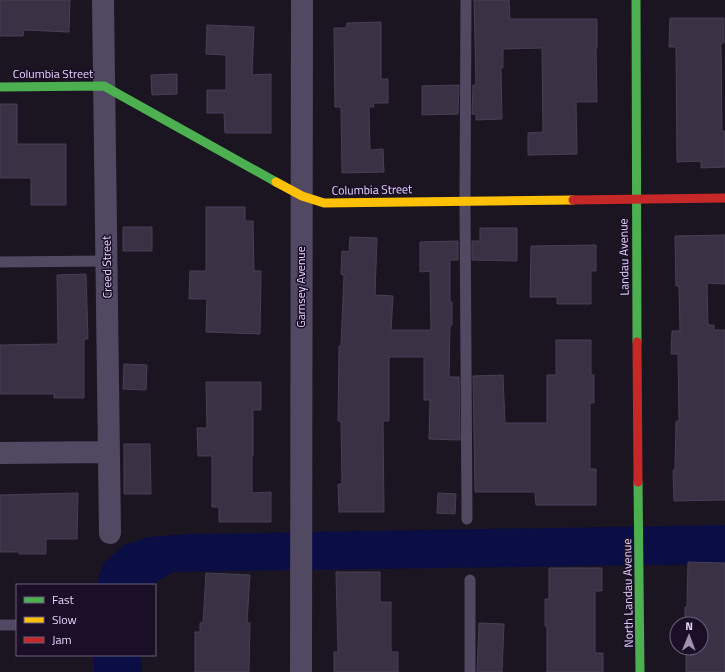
<svg xmlns="http://www.w3.org/2000/svg" width="725" height="672" viewBox="0 0 725 672" font-family="'Titillium Web',sans-serif">
  <rect width="100%" height="100%" fill="#1b1521"/>
  <!-- water -->
  <path fill="#0a0e44" d="M 725,525 L 725,564 L 174,572 L 156,582 L 154,585 L 96,585 L 103,564 L 124,545 L 149,537 L 190,534 Z
    M 94,655 L 142,655 L 142,672 L 94,672 Z"/>
  <!-- building -->
  <path fill="#3a3244" stroke="#493f56" d="M 0,0 L 70,0 L 69,32 L 24,30 L 23,36 L 0,36 Z
    M 474,0 L 509,0 L 510,19 L 597,19 L 597,48 L 596,48 L 597,102 L 576,102 L 577,154 L 528,155 L 528,133 L 543,132 L 542,48 L 503,49 L 503,68 L 501,68 L 502,119 L 476,120 L 476,114 L 472,114 L 473,85 L 476,85 Z
    M 670,18 L 724,18 L 724,43 L 721,43 L 722,131 L 725,131 L 725,167 L 701,168 L 701,161 L 677,162 L 676,47 L 669,47 Z
    M 381,22 L 381,79 L 388,79 L 388,103 L 373,103 L 374,107 L 369,107 L 370,150 L 383,149 L 384,172 L 342,173 L 341,107 L 335,107 L 334,28 L 346,28 L 347,23 Z
    M 207,25 L 254,27 L 252,75 L 271,74 L 271,133 L 225,133 L 224,113 L 207,113 L 207,90 L 226,90 L 226,55 L 206,54 Z
    M 177,74 L 177,94 L 152,95 L 151,75 Z
    M 459,85 L 458,114 L 422,115 L 422,86 Z
    M 0,104 L 17,104 L 17,144 L 66,144 L 66,205 L 31,205 L 31,178 L 0,178 Z
    M 206,207 L 245,207 L 245,221 L 253,221 L 254,271 L 261,271 L 260,334 L 206,332 L 207,299 L 189,299 L 190,271 L 206,271 Z
    M 123,227 L 152,227 L 152,251 L 123,251 Z
    M 480,228 L 517,228 L 517,261 L 472,260 L 472,241 L 480,241 Z
    M 725,235 L 725,284 L 707,283 L 708,325 L 714,325 L 714,330 L 725,330 L 725,500 L 674,501 L 673,470 L 675,470 L 676,421 L 679,421 L 678,354 L 671,354 L 672,331 L 680,331 L 679,286 L 676,286 L 675,236 Z
    M 350,237 L 377,238 L 375,295 L 393,296 L 391,330 L 431,330 L 430,271 L 420,272 L 420,242 L 458,241 L 458,260 L 450,260 L 450,302 L 452,302 L 452,325 L 450,325 L 449,377 L 459,377 L 460,440 L 429,439 L 430,400 L 424,400 L 424,357 L 389,357 L 389,421 L 383,421 L 384,512 L 339,512 L 338,484 L 342,484 L 341,421 L 338,421 L 339,346 L 341,346 L 344,275 L 341,274 L 342,251 L 349,252 Z
    M 596,245 L 596,271 L 591,271 L 591,304 L 557,304 L 557,297 L 530,297 L 531,246 Z
    M 86,274 L 88,339 L 84,339 L 84,398 L 54,398 L 54,394 L 0,394 L 0,345 L 58,344 L 57,275 Z
    M 556,340 L 591,340 L 591,375 L 594,375 L 594,403 L 590,403 L 590,469 L 596,469 L 596,505 L 536,505 L 535,492 L 475,492 L 473,376 L 503,375 L 505,423 L 547,423 L 547,375 L 556,375 Z
    M 124,364 L 147,365 L 146,390 L 123,389 Z
    M 206,382 L 261,382 L 261,410 L 253,410 L 253,456 L 252,456 L 252,493 L 271,492 L 271,522 L 219,522 L 219,507 L 212,507 L 212,456 L 198,456 L 197,428 L 207,428 Z
    M 124,444 L 150,444 L 151,494 L 124,494 Z
    M 78,493 L 77,539 L 46,539 L 46,554 L 19,554 L 19,552 L 0,552 L 0,495 Z
    M 438,493 L 456,494 L 455,514 L 437,513 Z
    M 688,562 L 725,563 L 725,672 L 686,672 L 686,648 L 701,648 L 701,624 L 685,624 L 685,607 L 687,607 Z
    M 549,568 L 602,568 L 602,591 L 595,591 L 595,653 L 603,653 L 603,672 L 547,672 L 547,626 L 545,626 L 545,599 L 549,599 Z
    M 336,572 L 380,572 L 380,602 L 391,602 L 391,652 L 398,652 L 398,672 L 334,672 L 334,652 L 338,652 Z
    M 206,573 L 250,575 L 247,623 L 250,623 L 249,672 L 195,672 L 195,632 L 200,632 L 200,623 L 203,623 Z
    M 479,623 L 504,624 L 502,672 L 477,672 Z"/>
  <g fill="none" stroke-linecap="round" stroke-linejoin="round">
    <!-- lane -->
    <path stroke="#514962" stroke-width="11" d="M 466,0 L 465,201 L 467,519
      M 0,262 L 106,261
      M 470,580 L 470,672
      M 0,625 L 17,625"/>
    <!-- street -->
    <path stroke="#514962" stroke-width="22" d="M 103,0 L 110,533
      M 0,453 L 109,452
      M 301,672 L 302,0"/>
    <!-- fast -->
    <path stroke="#4caf50" stroke-width="9" d="M 636,0 L 637,342
      M 0,87 L 104,86 L 276,182
      M 638,482 L 640,672"/>
    <!-- slow -->
    <path stroke="#ffc107" stroke-width="9" d="M 276,182 L 302,196 L 324,203 L 573,200"/>
    <!-- jam -->
    <path stroke="#c62828" stroke-width="9" d="M 573,200 L 725,198
      M 637,342 L 638,482"/>
  </g>
  <g text-anchor="middle" stroke-width="3" stroke-linejoin="round" paint-order="stroke">
    <!-- street labels -->
    <g font-size="12" fill="#e6d5ff" stroke="#1a0f27">
      <text x="53" y="78">Columbia Street</text>
      <text transform="translate(372 190) rotate(-1)" y="4">Columbia Street</text>
      <text transform="translate(624 257) rotate(-91)" y="4">Landau Avenue</text>
      <text transform="translate(107 267) rotate(-91)" y="4">Creed Street</text>
      <text transform="translate(301 287) rotate(-90)" y="4">Garnsey Avenue</text>
      <text transform="translate(628 593) rotate(-91)" y="4">North Landau Avenue</text>
    </g>
  </g>
  <!-- legend -->
  <rect x="16" y="584" width="140" height="72" fill="#1a0f27" stroke="#6c5e7d"/>
  <rect x="24" y="597" width="20" height="6" fill="#4caf50" stroke="#6c5e7d"/>
  <text x="52" y="604" font-size="12" fill="#e6d5ff">Fast</text>
  <rect x="24" y="617" width="20" height="6" fill="#ffc107" stroke="#6c5e7d"/>
  <text x="52" y="624" font-size="12" fill="#e6d5ff">Slow</text>
  <rect x="24" y="637" width="20" height="6" fill="#c62828" stroke="#6c5e7d"/>
  <text x="52" y="644" font-size="12" fill="#e6d5ff">Jam</text>
  <!-- north arrow -->
  <g transform="translate(689 636) rotate(1)"><circle r="19" fill="#1a0f27" stroke="#6c5e7d"/>
  <path d="M0-3L7 15L0 10L-7 15Z" fill="#9f92b1"/>
  <text y="-6" font-size="11" font-weight="bold" text-anchor="middle" fill="#e6d5ff">N</text>
  </g>
</svg>
